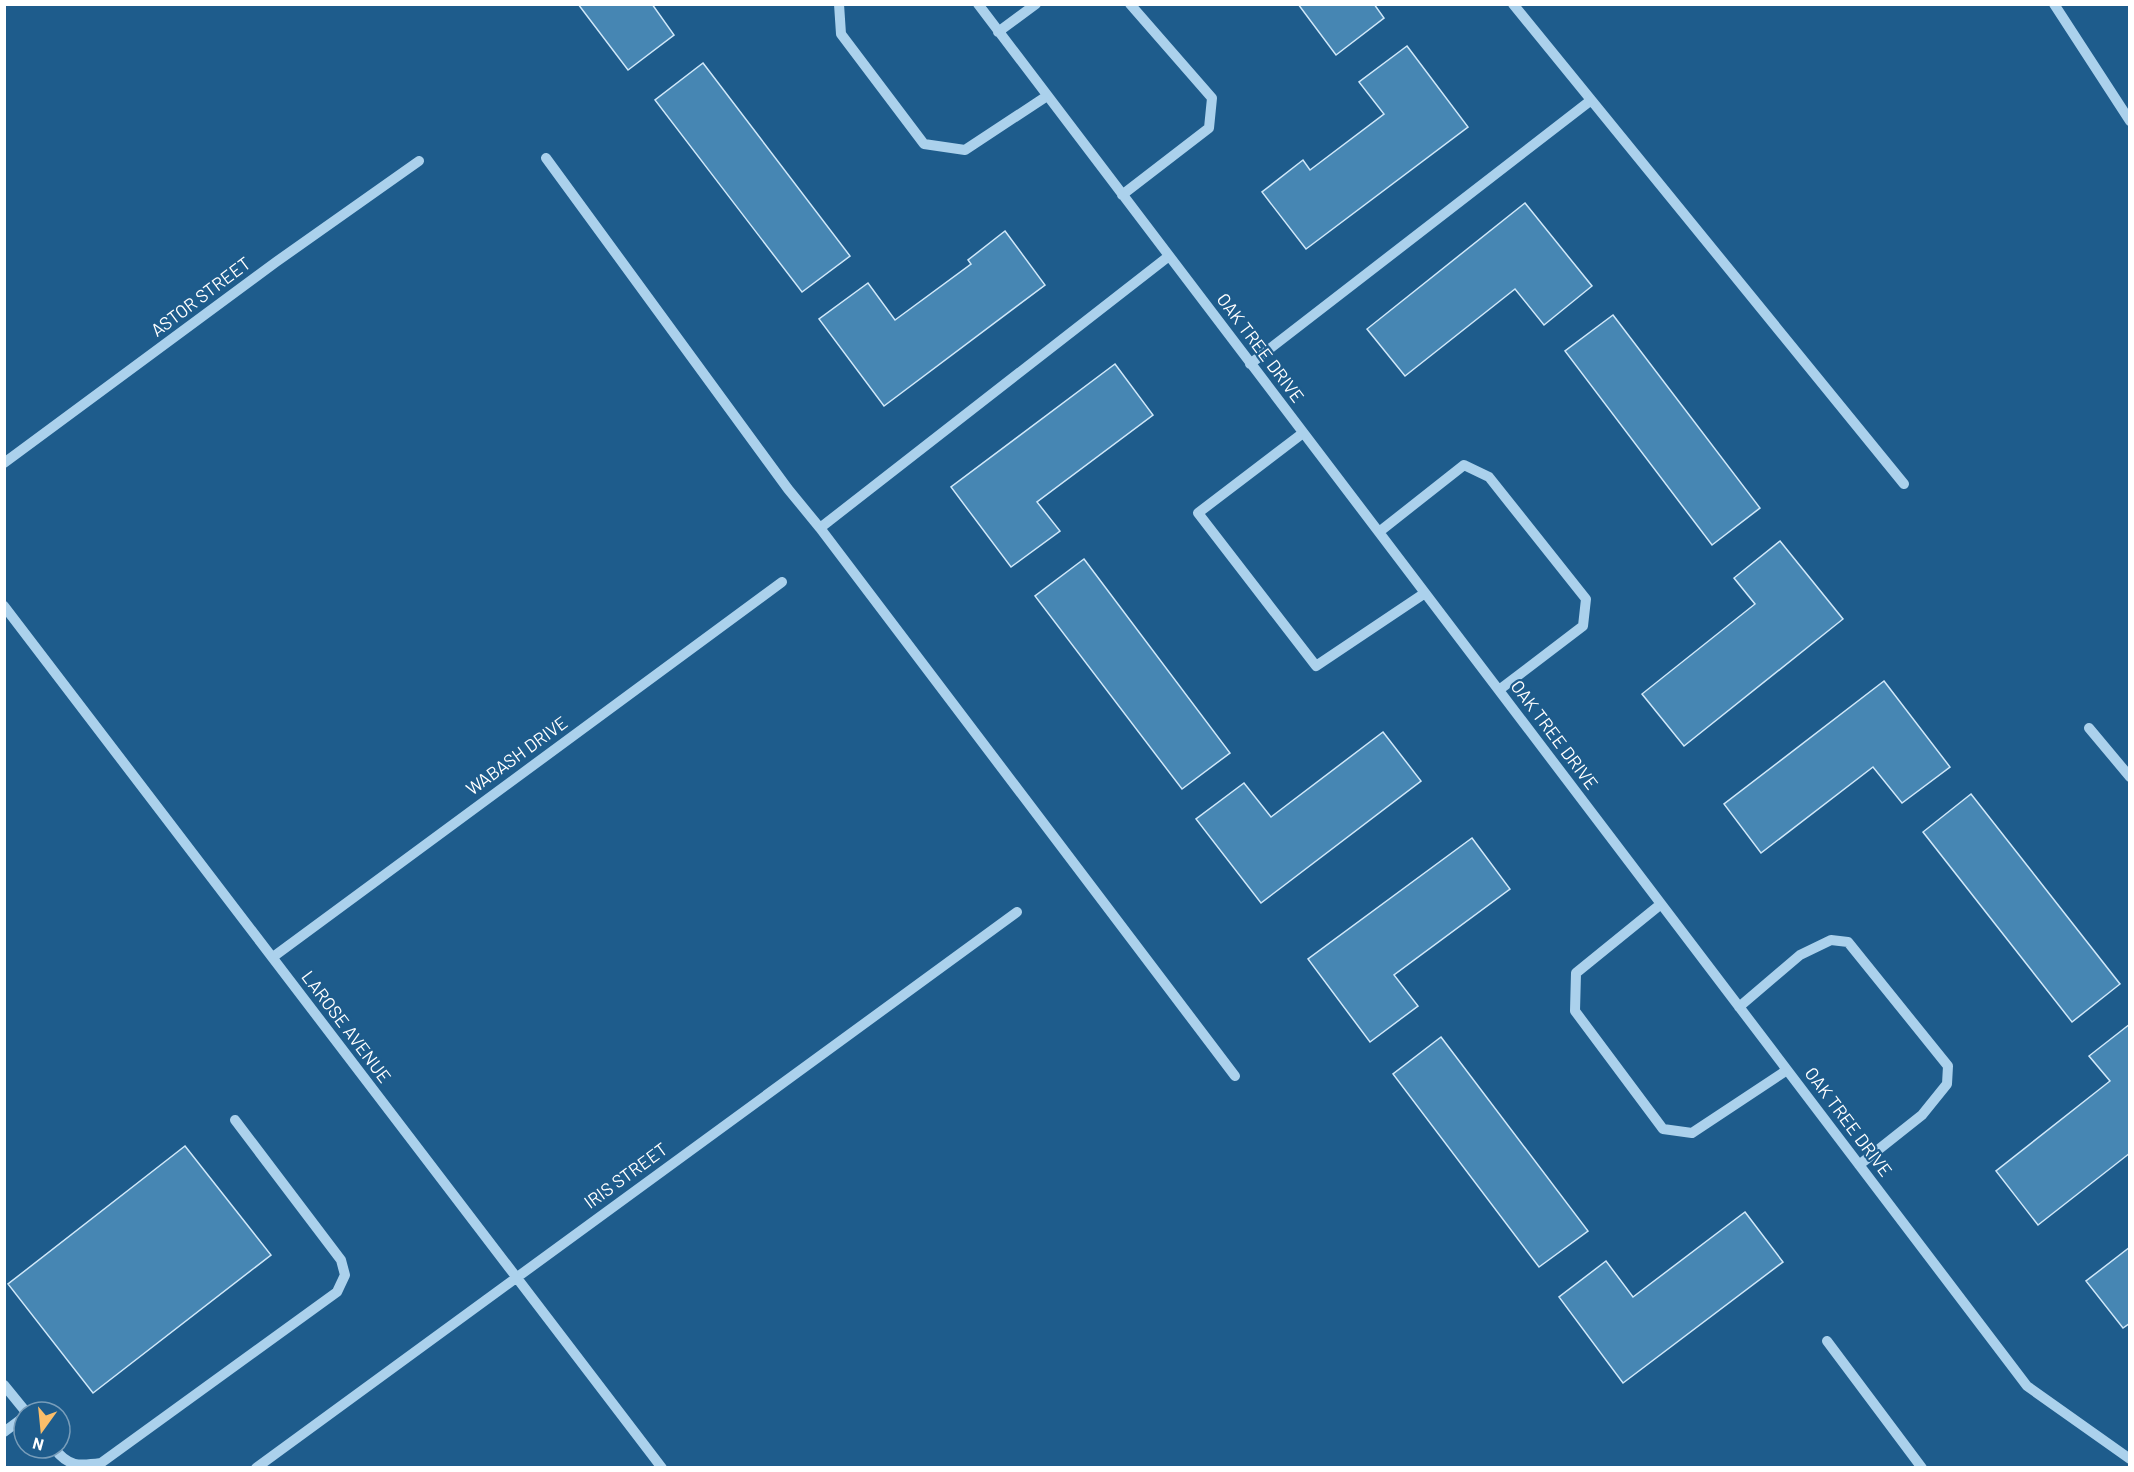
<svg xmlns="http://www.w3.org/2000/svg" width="2134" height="1472" viewBox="0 0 2134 1472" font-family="Barlow,sans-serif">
  <rect width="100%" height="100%" fill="#1e5c8c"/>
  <!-- building -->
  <path fill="#4686b3" stroke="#d0e8f9" stroke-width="1.5" d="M 578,4 L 652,4 L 674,35 L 628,70 Z
    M 1298,4 L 1374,4 L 1384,18 L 1336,55 Z
    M 1407,46 L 1468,127 L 1306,249 L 1262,192 L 1303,160 L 1310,170 L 1384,114 L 1359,82 Z
    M 703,63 L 850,256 L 802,292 L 655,100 Z
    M 1525,203 L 1592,286 L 1544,325 L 1515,289 L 1405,376 L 1367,329 Z
    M 1005,231 L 1045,285 L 884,406 L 819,319 L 868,283 L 895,320 L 971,264 L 968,260 Z
    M 1613,315 L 1760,508 L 1712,545 L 1565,351 Z
    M 1115,364 L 1153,415 L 1037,502 L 1060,531 L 1011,567 L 951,487 Z
    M 1780,541 L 1843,619 L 1684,746 L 1642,694 L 1755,604 L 1734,578 Z
    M 1084,559 L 1230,753 L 1182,789 L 1035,596 Z
    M 1884,681 L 1950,767 L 1902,803 L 1873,767 L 1761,853 L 1724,804 Z
    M 1383,732 L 1421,781 L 1261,903 L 1196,819 L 1244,783 L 1271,817 Z
    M 1971,794 L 2120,984 L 2072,1022 L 1923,832 Z
    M 1472,838 L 1510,889 L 1394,975 L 1418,1006 L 1370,1042 L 1308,959 Z
    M 2130,1024 L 2130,1153 L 2038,1225 L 1996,1171 L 2110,1081 L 2089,1056 Z
    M 1441,1037 L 1588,1231 L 1539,1267 L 1393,1074 Z
    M 185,1146 L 271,1255 L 93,1393 L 8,1284 Z
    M 1745,1212 L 1783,1262 L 1623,1383 L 1559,1297 L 1606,1261 L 1633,1297 Z
    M 2130,1247 L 2130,1323 L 2123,1328 L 2086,1281 Z"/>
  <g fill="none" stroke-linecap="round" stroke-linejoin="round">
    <!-- minor -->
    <path stroke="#abd1ec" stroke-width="10" d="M 839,4 L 841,34 L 924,144 L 965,150 L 1047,96
      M 978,4 L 2027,1386 L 2130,1459
      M 1513,4 L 1904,484
      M 2054,4 L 2130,121
      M 998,32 L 1036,4
      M 546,158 L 788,489 L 820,528 L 1169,256
      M 1122,195 L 1209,128 L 1212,98 L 1130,4
      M 1250,364 L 1590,101
      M 1303,433 L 1198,513 L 1316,666 L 1425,593
      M 4,463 L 276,262 L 419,161
      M 820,528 L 1235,1076
      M 1379,532 L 1464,465 L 1489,477 L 1586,599 L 1583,626 L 1499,690
      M 4,606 L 662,1468
      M 2089,728 L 2130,777
      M 1661,904 L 1576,973 L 1575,1011 L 1663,1129 L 1692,1133 L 1787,1070
      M 273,957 L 782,582
      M 1739,1007 L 1800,955 L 1831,940 L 1848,942 L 1948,1066 L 1947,1084 L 1922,1115 L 1859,1165
      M 1827,1341 L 1922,1468
      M 4,1385 L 26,1412
      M 4,1432 L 24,1417
      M 54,1448 C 68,1467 79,1466 101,1463 L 337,1292 L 345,1275 L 341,1260 L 235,1120
      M 256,1468 L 1017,912"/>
  </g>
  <g text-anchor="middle" stroke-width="4.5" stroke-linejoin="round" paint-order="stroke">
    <!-- street labels -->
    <g font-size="18" fill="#fff" stroke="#1e5c8c">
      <text transform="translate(201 297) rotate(-37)" y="6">ASTOR STREET</text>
      <text transform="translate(1260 348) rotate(53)" y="6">OAK TREE DRIVE</text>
      <text transform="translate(1554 735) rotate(53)" y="6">OAK TREE DRIVE</text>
      <text transform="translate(517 756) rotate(-36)" y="6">WABASH DRIVE</text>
      <text transform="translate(346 1027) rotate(53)" y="6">LAROSE AVENUE</text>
      <text transform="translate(1848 1122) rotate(53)" y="6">OAK TREE DRIVE</text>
      <text transform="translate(626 1176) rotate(-36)" y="6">IRIS STREET</text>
    </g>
  </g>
  <!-- border -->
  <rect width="2134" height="1472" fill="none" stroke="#ffffff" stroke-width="12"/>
  <!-- north arrow -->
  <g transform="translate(42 1430) rotate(195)"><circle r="28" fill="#1e5c8c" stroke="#789dba" stroke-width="1.5"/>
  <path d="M0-4.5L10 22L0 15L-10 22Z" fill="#fbbe6a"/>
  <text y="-9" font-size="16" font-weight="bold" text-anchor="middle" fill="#ffffff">N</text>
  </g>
</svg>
